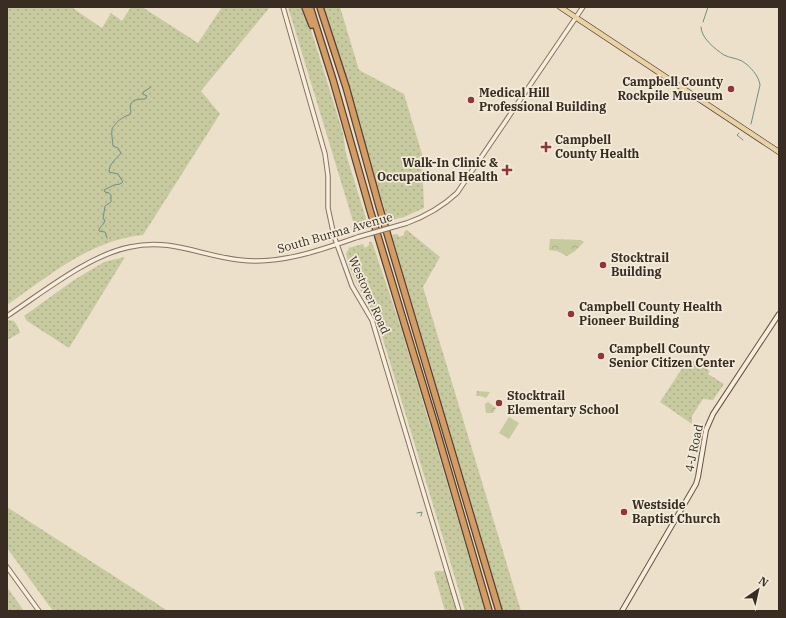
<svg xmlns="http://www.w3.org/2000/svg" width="786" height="618" viewBox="0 0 786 618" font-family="'IBM Plex Serif',serif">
  <defs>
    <pattern id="grass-dots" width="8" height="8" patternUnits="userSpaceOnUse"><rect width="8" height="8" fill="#c7c99f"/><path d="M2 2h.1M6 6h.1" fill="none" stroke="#acad89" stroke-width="1.8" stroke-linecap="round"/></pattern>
    <pattern id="park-crowns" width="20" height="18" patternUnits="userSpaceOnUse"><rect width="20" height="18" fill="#c7c99f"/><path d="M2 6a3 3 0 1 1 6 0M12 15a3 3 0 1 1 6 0" fill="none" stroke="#acad89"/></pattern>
  </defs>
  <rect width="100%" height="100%" fill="#ece0cb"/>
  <!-- grass -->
  <path fill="url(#grass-dots)" d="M 7,7 L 74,7 L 74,9 L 102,28 L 111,13 L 122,21 L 131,7 L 142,7 L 198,43 L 222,7 L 270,7 L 201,91 L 220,114 L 143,235 C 90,240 49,276 7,305 Z
    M 288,7 L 302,7 L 307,17 L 343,133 L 346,154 L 369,228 L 365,229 L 361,223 L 358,223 L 359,230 L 356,231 Z
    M 324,7 L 340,7 L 359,70 L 404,94 L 422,154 L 424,208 L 404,217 L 388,221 Z
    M 407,230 L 440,257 L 423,287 L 521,611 L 503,611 L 392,235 L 398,234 L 399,237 L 404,235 L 404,232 Z
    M 369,242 L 372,242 L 401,328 L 485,611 L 465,611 L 379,326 C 369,301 351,280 346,253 L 349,249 L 348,248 L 363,244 L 365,248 L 369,245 Z
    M 125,257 L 69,348 L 27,321 L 24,316 L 74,280 L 104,262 Z
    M 8,320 L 14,321 L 18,327 L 20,333 L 7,340 L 7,321 Z
    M 689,358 L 710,371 L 708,374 L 724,384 L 713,400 L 703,399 L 692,416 L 692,424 L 660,402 Z
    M 7,507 L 10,509 L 168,611 L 53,611 L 7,548 Z
    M 436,571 L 444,571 L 446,576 L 456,611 L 445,611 L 434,573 Z
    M 7,587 L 24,611 L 7,611 Z"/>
  <!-- park -->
  <path fill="url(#park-crowns)" d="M 550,239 L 581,240 L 584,242 L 575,251 L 567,256 L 557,251 L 549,250 Z
    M 477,391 L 490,392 L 486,398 L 480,396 L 476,396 Z
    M 488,402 L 496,408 L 493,413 L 486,413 L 485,404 Z"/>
  <!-- garden -->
  <path fill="#c7c99f" d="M 509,417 L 519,423 L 509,439 L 499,433 Z"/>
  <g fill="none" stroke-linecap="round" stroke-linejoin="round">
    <!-- stream -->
    <path stroke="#728f86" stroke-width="1" d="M 703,22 L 708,7
      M 701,27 C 701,38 715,49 724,55 C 730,58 736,58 742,61 C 750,66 759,76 760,85 L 751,124
      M 739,133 L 737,135 L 743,140
      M 107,238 L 105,232 L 99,231 L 99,229 L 104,223 L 105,220 L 103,219 L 105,206 L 111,202 L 111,195 L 109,193 L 105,192 L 104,190 L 114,185 L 120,184 L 123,182 L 118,174 L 109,172 C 109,164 116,159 121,153 L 118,148 L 113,146 C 113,141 111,135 112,129 C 115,123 123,116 129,115 L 131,112 C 128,101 134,99 145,99 L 147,96 L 143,94 L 143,92 L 148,89 L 151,87
      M 417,513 L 422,512 L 421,516"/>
    <defs>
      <path id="tertiary" d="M 283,7 L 325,154 L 328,176 L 328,208 L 334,236 L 352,286 L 372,320 L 459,611
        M 407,223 C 426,216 442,207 457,193 L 583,7
        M 7,316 C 42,293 89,255 130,247 C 172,238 201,256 240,260 C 280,265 321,250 358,237
        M 7,567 L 39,611"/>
      <path id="secondary" d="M 622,611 L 696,484 L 698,477 L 706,430 L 713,414 L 779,314"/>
      <path id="primary" d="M 560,7 L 779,152"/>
      <path id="motorway" d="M 305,7 L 312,25
        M 310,7 L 333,80 L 370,210 L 434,422 L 489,611
        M 320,7 L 346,87 L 379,206 L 499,611"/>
    </defs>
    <!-- tertiary casing -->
    <use href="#tertiary" stroke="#877360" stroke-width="5.5"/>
    <!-- secondary casing -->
    <use href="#secondary" stroke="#695443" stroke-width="6"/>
    <!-- primary casing -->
    <use href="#primary" stroke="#564234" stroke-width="6"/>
    <!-- motorway casing -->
    <use href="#motorway" stroke="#564234" stroke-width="8"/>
    <!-- tertiary -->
    <use href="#tertiary" stroke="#f7eedd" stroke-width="3.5"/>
    <!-- secondary -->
    <use href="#secondary" stroke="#f7eedd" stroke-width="4"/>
    <!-- primary -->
    <use href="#primary" stroke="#ead2a7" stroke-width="4.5"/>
    <!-- motorway -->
    <use href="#motorway" stroke="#d29c64" stroke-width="5.5"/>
    <defs>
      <path id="tertiary-bridge" d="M 358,237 L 407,223"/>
    </defs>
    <!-- tertiary-bridge casing -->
    <use href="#tertiary-bridge" stroke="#877360" stroke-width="5.5" stroke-linecap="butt"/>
    <!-- tertiary-bridge -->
    <use href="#tertiary-bridge" stroke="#f7eedd" stroke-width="3.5"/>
  </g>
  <!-- markers -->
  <g fill="#91353b" stroke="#f3ebda" stroke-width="1.5">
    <circle cx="731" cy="89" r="4"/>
    <circle cx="471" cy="100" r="4"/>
    <path d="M544 141h4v4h4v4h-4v4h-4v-4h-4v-4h4z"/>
    <path d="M505 164h4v4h4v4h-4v4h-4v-4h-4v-4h4z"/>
    <circle cx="603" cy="265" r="4"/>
    <circle cx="571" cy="314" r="4"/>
    <circle cx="601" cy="356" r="4"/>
    <circle cx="499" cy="403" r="4"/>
    <circle cx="624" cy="512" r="4"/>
  </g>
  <g text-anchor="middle" stroke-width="3.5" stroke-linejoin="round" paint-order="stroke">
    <!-- poi labels -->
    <g font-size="12" font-weight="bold" fill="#392c22" stroke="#f3ebda" text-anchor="start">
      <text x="723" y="86" text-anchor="end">Campbell County<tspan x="723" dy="14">Rockpile Museum</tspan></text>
      <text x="479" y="97">Medical Hill<tspan x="479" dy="14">Professional Building</tspan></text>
      <text x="555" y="144">Campbell<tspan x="555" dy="14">County Health</tspan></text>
      <text x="498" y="167" text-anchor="end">Walk-In Clinic &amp;<tspan x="498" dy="14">Occupational Health</tspan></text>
      <text x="611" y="262">Stocktrail<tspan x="611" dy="14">Building</tspan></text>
      <text x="579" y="311">Campbell County Health<tspan x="579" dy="14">Pioneer Building</tspan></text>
      <text x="609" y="353">Campbell County<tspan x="609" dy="14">Senior Citizen Center</tspan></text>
      <text x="507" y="400">Stocktrail<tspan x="507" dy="14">Elementary School</tspan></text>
      <text x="632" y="509">Westside<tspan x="632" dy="14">Baptist Church</tspan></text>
    </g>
    <!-- street labels -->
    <g font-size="12" fill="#392c22" stroke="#f3ebda">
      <text transform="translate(335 233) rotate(-16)" y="4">South Burma Avenue</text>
      <text transform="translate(369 295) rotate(66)" y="4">Westover Road</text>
      <text transform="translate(694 448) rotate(-78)" y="4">4-J Road</text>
    </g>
  </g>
  <!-- border -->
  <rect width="786" height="618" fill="none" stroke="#392c22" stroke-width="16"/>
  <!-- north arrow -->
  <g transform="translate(758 590) rotate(34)" stroke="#f3ebda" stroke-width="3" paint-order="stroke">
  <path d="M0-3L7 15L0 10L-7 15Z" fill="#392c22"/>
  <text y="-6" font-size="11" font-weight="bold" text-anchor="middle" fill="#392c22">N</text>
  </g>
</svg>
